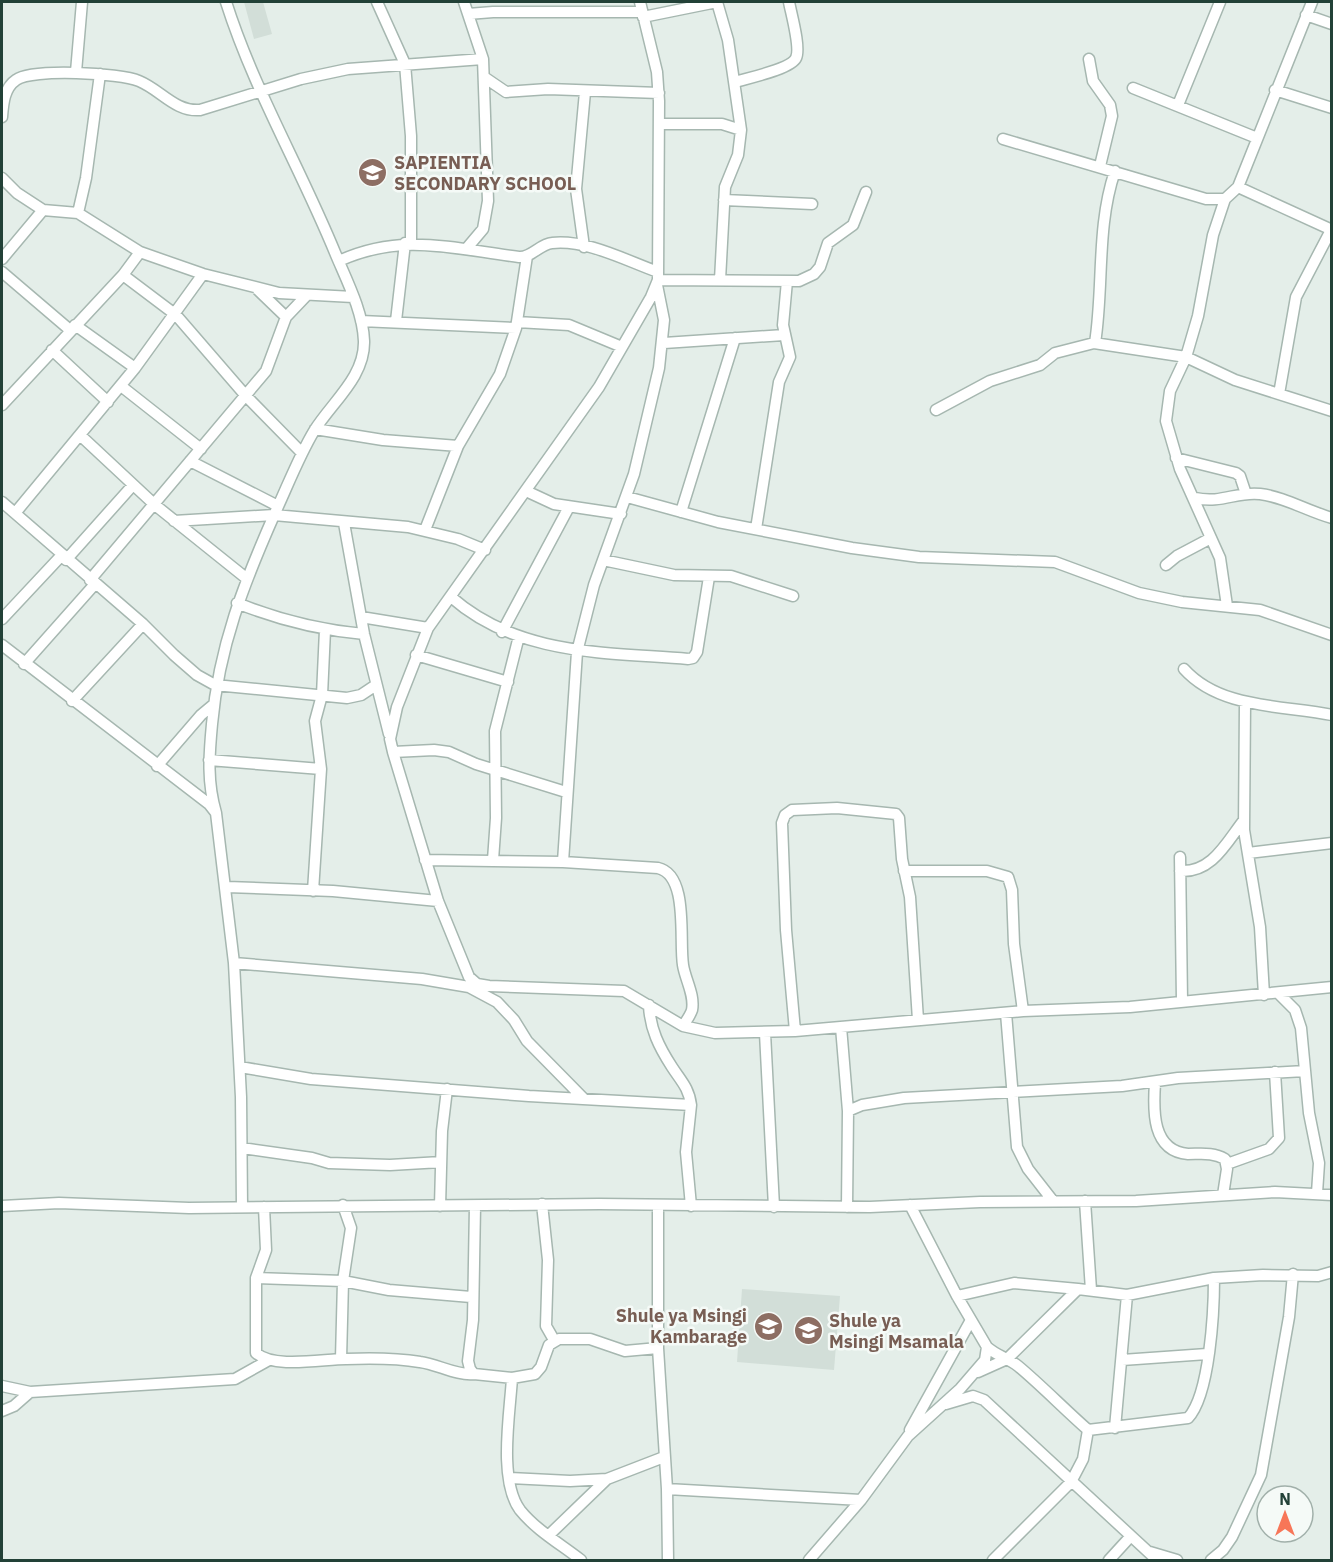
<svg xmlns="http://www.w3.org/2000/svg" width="1333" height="1562" viewBox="0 0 1333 1562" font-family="'IBM Plex Sans',sans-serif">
  <rect width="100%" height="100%" fill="#e4eee9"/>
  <!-- built -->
  <path fill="#d2ded8" d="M 244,2 L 263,2 L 272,34 L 254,39 Z
    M 382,161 L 385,182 L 363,185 L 360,165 Z
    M 742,1289 L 840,1296 L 834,1370 L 737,1362 Z"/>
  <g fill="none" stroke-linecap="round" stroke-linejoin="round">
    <defs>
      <path id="minor" d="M 377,2 L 405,64 L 411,136 L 411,243
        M 464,2 L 483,59 L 488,201 L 483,229 L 467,248
        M 640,2 L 657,72 L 659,101 L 658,280 L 651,297 L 599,387 L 428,628 L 397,707 L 390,739 L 393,752 L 438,901 L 469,977 L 477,984 L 489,986 L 624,991 L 683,1026 L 715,1033 L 795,1031 L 1023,1011 L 1130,1007 L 1332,987
        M 717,2 L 728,40 L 741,130 L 738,155 L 725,187 L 720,280
        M 468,14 L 493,12 L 642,12
        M 1306,15 L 1332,24
        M 643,17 L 717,2
        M 1089,59 L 1093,81 L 1110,105 L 1112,116 L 1100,166
        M 76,72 L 82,2
        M 484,77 L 506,92 L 548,89 L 659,93
        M 735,82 C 748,78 791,69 796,58 C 801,48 791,13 789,2
        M 1133,88 L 1257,138
        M 1275,90 L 1332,108
        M 1178,105 L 1220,2
        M 2,117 C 3,104 4,88 16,80 C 32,68 120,73 139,81 C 161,90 175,112 200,110 L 301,79 L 348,69 L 483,59
        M 659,124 L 722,124 L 741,130
        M 1003,139 L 1206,199 L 1225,199 L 1238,187 L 1312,2
        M 2,178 L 17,193 L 43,210 L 78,213 L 140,252 L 203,274 L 279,293 L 353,297
        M 1238,187 L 1332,230
        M 1225,199 L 1213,235 L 1198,316 L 1186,357 L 1170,391 L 1166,421 L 1180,469 L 1220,558 L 1227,606
        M 724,200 L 812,204
        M 78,213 L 86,178 L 100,74
        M 584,247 L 576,189 L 585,92
        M 2,259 L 43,210
        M 339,261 C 402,232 454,249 519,257 C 531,258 540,244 552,243 C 586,239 627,261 658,272
        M 2,272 L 70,330
        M 123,275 L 176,315 L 246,396 L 302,453
        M 658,280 L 799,281 L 814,274 L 820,267 L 828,243 L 853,225 L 866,192
        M 258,290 L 286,317
        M 361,321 L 516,328
        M 396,321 L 405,243
        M 517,322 L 569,325 L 622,347
        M 75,325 L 135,368
        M 664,343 L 784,335
        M 1095,343 C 1104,286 1096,227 1115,171
        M 52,350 L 108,402
        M 121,386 L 201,449
        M 1279,394 L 1296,297 L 1331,230
        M 2,405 L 123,275 L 140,252
        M 936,410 L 990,381 L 1040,365 L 1055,353 L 1094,343 L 1186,357 L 1235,380 L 1332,411
        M 315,429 L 383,440 L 458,446
        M 81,436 L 155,505 L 246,578
        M 1176,458 L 1236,473 L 1240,476 L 1246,494
        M 190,461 L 278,506
        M 526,491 L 554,504 L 621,514
        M 627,497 L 718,522 L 852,548 L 919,557 L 1055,562 L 1139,593 L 1182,602 L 1260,610 L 1332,635
        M 1195,498 C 1222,504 1237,491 1260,494 C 1285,497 1307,511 1332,518
        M 2,502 L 143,624 L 174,655 L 197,675 L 215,685 L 347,698 L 361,695 L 376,685
        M 16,512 L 135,368 L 203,274
        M 681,512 L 735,338
        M 174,521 L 274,515 L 408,527 L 458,539 L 485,550
        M 344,523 L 364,634 L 389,734
        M 756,529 L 779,382 L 790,357 L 783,325 L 787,281
        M 425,530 L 458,446 L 500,374 L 516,328 L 527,256
        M 66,560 L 133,485
        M 603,560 L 674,575 L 731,576 L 793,596
        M 1166,565 L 1177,556 L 1211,538
        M 90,580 L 266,371 L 286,317 L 306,296
        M 451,597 C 518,656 605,652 688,659 L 693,658 L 697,652 L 709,577
        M 237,603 C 279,620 319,630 364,634
        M 361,617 L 428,628
        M 2,619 L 61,556
        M 502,632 L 569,507
        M 2,645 L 209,804 L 216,813 L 234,963 L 241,1097 L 242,1207
        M 416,655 L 508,682
        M 24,664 L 95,584
        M 1184,669 C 1220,709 1282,705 1332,715
        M 72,701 L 143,624
        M 1245,703 L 1244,830 L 1260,927 L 1264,995
        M 393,752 L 434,750 L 449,752 L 476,764 L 566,792
        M 209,760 L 321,769
        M 157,766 L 201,715 L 213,705
        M 216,813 C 207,782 209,756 212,724 C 219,646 244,583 275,513 C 288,485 299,456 314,431 C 332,402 365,377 364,341 C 363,312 347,281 336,255 C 301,169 254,90 226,2
        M 1248,853 L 1332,843
        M 1180,857 L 1182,1001
        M 425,860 L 563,862 L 577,652 L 594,585 L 634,474 L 659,368 L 664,320 L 657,285
        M 493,860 L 496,818 L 495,731 L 519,636
        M 563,862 L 658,868 C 689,875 679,940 683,965 C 685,979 695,995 692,1010 C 690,1016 686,1021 683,1026
        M 904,871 L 987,871 L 1008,877 L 1012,890 L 1014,944 L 1023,1011
        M 1180,871 C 1212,873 1226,843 1244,820
        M 227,887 L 333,891 L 438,901
        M 313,891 L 321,769 L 315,721 L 322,695 L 325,630
        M 234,963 L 422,979 L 469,987 L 497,1002 L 514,1020 L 527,1041 L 584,1099
        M 1279,994 L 1295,1010 L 1301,1028 L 1309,1113 L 1319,1163 L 1317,1193
        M 649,1005 C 650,1029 659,1047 672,1067 C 681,1081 689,1088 691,1105
        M 1006,1013 L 1017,1147 L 1028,1169 L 1053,1201
        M 841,1027 L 848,1111 L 847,1207
        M 795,1031 L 786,930 L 782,823 L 785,815 L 792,810 L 837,808 L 896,814 L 899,818 L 902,859 L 910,897 L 918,1020
        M 765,1033 L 774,1207
        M 240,1067 L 311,1079 L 529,1096 L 691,1105 L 686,1152 L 691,1206
        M 1155,1083 C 1153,1111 1152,1151 1188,1154 C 1201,1154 1213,1152 1225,1159 L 1227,1169 L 1223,1195
        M 848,1111 L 862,1105 L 904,1098 L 1122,1086 L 1178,1078 L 1305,1071
        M 242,1148 L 312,1158 L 329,1163 L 390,1165 L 441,1162
        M 1227,1164 L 1269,1149 L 1279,1138 L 1275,1072
        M 1085,1201 L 1091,1290
        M 542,1204 L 548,1260 L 546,1326 L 554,1340
        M 2,1206 L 59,1203 L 189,1208 L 599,1204 L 870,1207 L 980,1202 L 1136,1201 L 1275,1192 L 1332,1195
        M 440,1206 L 442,1131 L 447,1089
        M 475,1206 L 473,1320 L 468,1361 L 470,1369 L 474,1374 L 512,1378 L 535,1374 L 541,1367 L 549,1345 L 559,1339 L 590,1339 L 625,1351 L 658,1348
        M 658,1206 L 658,1348 L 667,1489 L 668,1560
        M 264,1207 L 266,1250 L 256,1278 L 256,1353 C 274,1369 323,1359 346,1359 C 371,1358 396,1358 420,1362 C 437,1364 457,1376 474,1374
        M 256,1278 L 343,1281 L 389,1290 L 471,1297
        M 957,1296 L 1014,1283 L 1078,1289
        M 987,1347 C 997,1356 1008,1358 1018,1366 C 1042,1386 1064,1409 1088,1430 L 1188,1418 C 1210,1395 1214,1310 1214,1278
        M 341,1359 L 343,1281 L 351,1228 L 343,1205
        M 1122,1360 L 1207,1354
        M 978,1372 L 1007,1359 L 1078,1289 L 1127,1295 L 1214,1278 L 1263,1275 L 1318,1276 L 1332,1272
        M 512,1378 C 510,1413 498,1480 520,1510 C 536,1530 562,1545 581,1560
        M 2,1386 L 30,1392 L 235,1379 L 269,1360
        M 946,1404 L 973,1396 L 984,1400 L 1157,1560
        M 2,1411 L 14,1406 L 30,1392
        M 1115,1428 L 1127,1295
        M 910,1430 L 971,1320
        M 510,1478 L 570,1481 L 607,1479 L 664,1457
        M 667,1489 L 861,1500
        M 549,1535 L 607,1479
        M 1150,1552 L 1177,1560
        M 809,1560 L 861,1500 L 908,1436 L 960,1389 L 985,1360 L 987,1347 L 957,1296 L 910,1205
        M 993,1560 L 1071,1482 L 1083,1459 L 1088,1430
        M 1109,1560 L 1130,1537
        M 1211,1560 L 1223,1550 L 1232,1537 L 1261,1475 L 1289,1317 L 1293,1274"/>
    </defs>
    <!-- minor casing -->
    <use href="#minor" stroke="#a6b7b0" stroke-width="13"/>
    <!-- minor -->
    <use href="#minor" stroke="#fff" stroke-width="10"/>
  </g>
  <!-- icons -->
  <defs>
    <symbol id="school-disc" viewBox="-11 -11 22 22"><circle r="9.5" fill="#8d6e63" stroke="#f5faf7"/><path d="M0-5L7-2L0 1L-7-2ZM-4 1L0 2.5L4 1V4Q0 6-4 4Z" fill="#fff"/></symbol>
  </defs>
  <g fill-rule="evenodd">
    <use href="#school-disc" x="356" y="156" width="33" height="33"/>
    <use href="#school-disc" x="752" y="1310" width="33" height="33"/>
    <use href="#school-disc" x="792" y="1314" width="33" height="33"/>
  </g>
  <g text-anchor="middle" stroke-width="5" stroke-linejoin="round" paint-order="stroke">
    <!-- education labels -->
    <g font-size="18" font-weight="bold" fill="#785e54" stroke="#f5faf7" text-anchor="start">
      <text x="394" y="169">SAPIENTIA<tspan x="394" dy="21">SECONDARY SCHOOL</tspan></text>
      <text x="747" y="1322" text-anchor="end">Shule ya Msingi<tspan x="747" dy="21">Kambarage</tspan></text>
      <text x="829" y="1327">Shule ya<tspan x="829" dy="21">Msingi Msamala</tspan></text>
    </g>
  </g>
  <!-- border -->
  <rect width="1333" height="1562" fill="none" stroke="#224137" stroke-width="6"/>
  <!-- north arrow -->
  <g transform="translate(1285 1514)"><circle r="28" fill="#f5faf7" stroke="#a1b0aa" stroke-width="1.5"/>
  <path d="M0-4.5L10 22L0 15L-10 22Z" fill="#f77658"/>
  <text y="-9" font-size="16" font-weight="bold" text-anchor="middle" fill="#224137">N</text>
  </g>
</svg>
